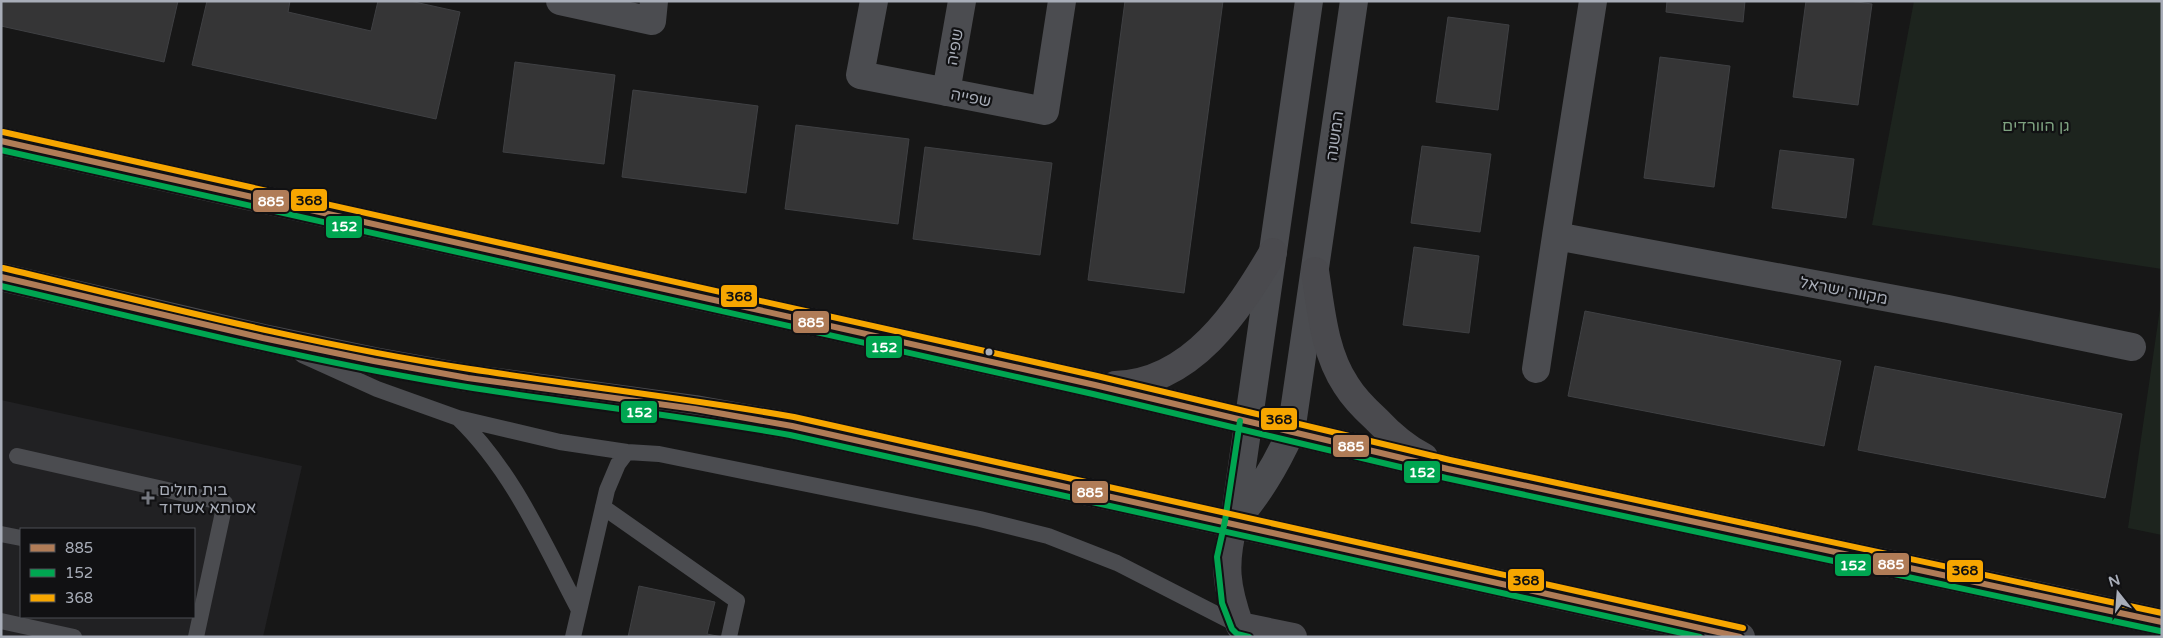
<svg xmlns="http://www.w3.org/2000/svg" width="2163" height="638" viewBox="0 0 2163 638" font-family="'Varela Round',Heebo,sans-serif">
  <rect width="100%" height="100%" fill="#171717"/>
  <!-- built -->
  <path fill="#212123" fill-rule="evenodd" d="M 1,400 L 302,466 L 263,637 L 1,637 ZM 21,529 L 194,529 L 194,617 L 21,617 Z"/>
  <!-- green -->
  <path fill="#1d241e" d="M 1914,1 L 2162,1 L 2162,269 L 1872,225 Z
    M 2162,295 L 2162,535 L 2128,528 Z"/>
  <!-- building -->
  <path fill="#353536" stroke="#3f4043" d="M 1,1 L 178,1 L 164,62 L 1,26 Z
    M 207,1 L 290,1 L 288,12 L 371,31 L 378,1 L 410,1 L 460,12 L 436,119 L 192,65 Z
    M 1125,1 L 1223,1 L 1184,293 L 1088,280 Z
    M 1667,1 L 1745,1 L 1743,22 L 1666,12 Z
    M 1806,1 L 1849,1 L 1872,4 L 1858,105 L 1793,97 Z
    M 1448,17 L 1509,25 L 1498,110 L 1436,102 Z
    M 1660,57 L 1730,66 L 1714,187 L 1644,178 Z
    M 515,62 L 615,75 L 604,164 L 503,152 Z
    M 633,90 L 758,106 L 746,193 L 622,177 Z
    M 796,125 L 909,139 L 898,224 L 785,209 Z
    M 1422,146 L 1491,154 L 1480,232 L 1411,223 Z
    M 925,147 L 1052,163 L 1040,255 L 913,239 Z
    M 1780,150 L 1854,159 L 1846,218 L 1772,208 Z
    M 1414,247 L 1479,256 L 1469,333 L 1403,325 Z
    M 1585,311 L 1841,361 L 1824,446 L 1568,396 Z
    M 1875,366 L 2122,414 L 2105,498 L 1858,450 Z
    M 639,586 L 715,602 L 707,634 L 722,637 L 628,637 Z"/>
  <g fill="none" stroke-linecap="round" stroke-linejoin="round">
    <!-- service -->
    <path stroke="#4b4c50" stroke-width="16" d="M 302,355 L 377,389 L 458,418 L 560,442 L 627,452 L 659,454 L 980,519 L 1048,536 L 1117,563 L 1240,626
      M 458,418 C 513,471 544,544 579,610
      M 17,456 L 225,503 L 196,637
      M 603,507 L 737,601 L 729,637
      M 1,534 L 21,538
      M 1,621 L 74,637
      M 573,637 L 607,490 L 618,464 L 627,452"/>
    <!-- minor -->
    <path stroke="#4b4c50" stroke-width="28" d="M 560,1 L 652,21 L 654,1
      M 874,1 L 860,75 L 1045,111 L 1062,1
      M 1593,1 L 1556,236 L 1948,309 L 2132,347
      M 946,92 L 962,1
      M 1536,369 L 1556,236"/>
    <!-- tertiary -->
    <path stroke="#4b4c50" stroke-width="28" d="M 1234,522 L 1309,1
      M 1234,523 C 1259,493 1275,467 1291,432 L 1354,1"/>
    <!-- secondary -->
    <path stroke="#4a4a4e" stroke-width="28" d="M 1,141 L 1095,385 L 1448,469 L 2162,622
      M 1315,271 C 1321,309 1324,352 1346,385 C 1354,398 1365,409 1376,419 C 1390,434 1406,448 1424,457
      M 1,277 L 263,338 L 374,361 L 468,378 L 695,409 L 792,426 L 1741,637
      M 1115,385 C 1192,383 1238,311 1273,252
      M 1234,523 C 1223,564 1226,587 1240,626 L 1293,637"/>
    <defs>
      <path id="bus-1" d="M 1,141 L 1095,385 L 1448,469 L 2162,622
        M 1,277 L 263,338 L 374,361 L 468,378 L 695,409 L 792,426 L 1740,637"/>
      <path id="bus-2" d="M 1,150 L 1093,394 L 1446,478 L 2160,631
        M 1,286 C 156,322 310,362 467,387 C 575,404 683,416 790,435 L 1700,637
        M 1240,421 L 1225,521 L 1217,557 L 1222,603 L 1232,629 L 1237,634 L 1249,637"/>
      <path id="bus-3" d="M 3,132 L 1097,376 L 1450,460 L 2162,613
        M 3,268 C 158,305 313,345 470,369 C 578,386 686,398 794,417 L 1743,628"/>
    </defs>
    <!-- bus-1 casing -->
    <use href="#bus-1" stroke="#111113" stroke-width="10"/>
    <!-- bus-2 casing -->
    <use href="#bus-2" stroke="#111113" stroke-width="10"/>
    <!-- bus-3 casing -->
    <use href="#bus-3" stroke="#111113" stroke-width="10"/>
    <!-- bus-1 -->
    <use href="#bus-1" stroke="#b07c57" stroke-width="6"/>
    <!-- bus-2 -->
    <use href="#bus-2" stroke="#00a651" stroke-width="6"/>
    <!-- bus-3 -->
    <use href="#bus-3" stroke="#f7a600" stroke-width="6"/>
  </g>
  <!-- markers -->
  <circle fill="#a8adb8" stroke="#111113" stroke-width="2" cx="989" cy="352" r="4.5"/>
  <path fill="#757880" stroke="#111113" stroke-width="2" d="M145.5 490.5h5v5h5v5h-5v5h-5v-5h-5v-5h5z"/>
  <g text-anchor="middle" stroke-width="4.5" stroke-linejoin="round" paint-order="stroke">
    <!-- street labels -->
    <g font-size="16" fill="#a8adb8" stroke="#111113">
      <text transform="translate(954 47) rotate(-80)" y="6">שפיה</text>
      <text transform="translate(971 97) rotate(11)" y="6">שפייה</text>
      <text transform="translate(1334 136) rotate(-82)" y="6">המשנה</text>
      <text transform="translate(1844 290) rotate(11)" y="6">מקווה ישראל</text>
    </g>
    <!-- park labels -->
    <g font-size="16" fill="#7fa381" stroke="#111113">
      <text x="2036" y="131">גן הוורדים</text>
    </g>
    <!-- poi labels -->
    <g font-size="16" fill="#a8adb8" stroke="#111113" text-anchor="start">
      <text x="159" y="495">בית חולים<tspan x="159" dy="18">אסותא אשדוד</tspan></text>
    </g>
  </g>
  <g stroke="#111113" stroke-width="2">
    <rect x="290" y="188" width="38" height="24" rx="5" fill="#f7a600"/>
    <rect x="252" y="189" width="38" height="24" rx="5" fill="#b07c57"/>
    <rect x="325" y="215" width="38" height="24" rx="5" fill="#00a651"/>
    <rect x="720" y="284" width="38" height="24" rx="5" fill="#f7a600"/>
    <rect x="792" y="310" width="38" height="24" rx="5" fill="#b07c57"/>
    <rect x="865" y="335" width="38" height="24" rx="5" fill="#00a651"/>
    <rect x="620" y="400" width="38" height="24" rx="5" fill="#00a651"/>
    <rect x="1260" y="407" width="38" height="24" rx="5" fill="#f7a600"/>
    <rect x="1332" y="434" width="38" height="24" rx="5" fill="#b07c57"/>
    <rect x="1403" y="460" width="38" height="24" rx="5" fill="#00a651"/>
    <rect x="1071" y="480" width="38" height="24" rx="5" fill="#b07c57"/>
    <rect x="1872" y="552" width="38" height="24" rx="5" fill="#b07c57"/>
    <rect x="1834" y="553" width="38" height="24" rx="5" fill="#00a651"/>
    <rect x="1946" y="559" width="38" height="24" rx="5" fill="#f7a600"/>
    <rect x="1507" y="568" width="38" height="24" rx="5" fill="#f7a600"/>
  </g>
  <g font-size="14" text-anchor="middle" font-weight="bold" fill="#fff">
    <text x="271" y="206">885</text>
    <text x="344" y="231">152</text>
    <text x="811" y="327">885</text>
    <text x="884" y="352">152</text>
    <text x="639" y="417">152</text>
    <text x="1351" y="451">885</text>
    <text x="1422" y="477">152</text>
    <text x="1090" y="497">885</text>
    <text x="1891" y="569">885</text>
    <text x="1853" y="570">152</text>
  </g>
  <g font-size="14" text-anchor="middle" font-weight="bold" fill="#111">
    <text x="309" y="205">368</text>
    <text x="739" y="301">368</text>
    <text x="1279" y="424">368</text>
    <text x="1965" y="575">368</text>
    <text x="1526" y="585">368</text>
  </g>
  <!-- border -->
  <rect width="2163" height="638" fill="none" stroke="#a8adb8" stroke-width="5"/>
  <!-- legend -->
  <rect x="20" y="528" width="175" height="90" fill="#111113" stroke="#4d4f55"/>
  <rect x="30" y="544" width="25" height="8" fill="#b07c57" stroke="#4d4f55"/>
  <text x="65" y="553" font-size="15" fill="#a8adb8">885</text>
  <rect x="30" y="569" width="25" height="8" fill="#00a651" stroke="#4d4f55"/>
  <text x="65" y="578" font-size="15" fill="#a8adb8">152</text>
  <rect x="30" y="594" width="25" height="8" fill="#f7a600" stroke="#4d4f55"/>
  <text x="65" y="603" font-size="15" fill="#a8adb8">368</text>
  <!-- north arrow -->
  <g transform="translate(2118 593) rotate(343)" stroke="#111113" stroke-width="4" paint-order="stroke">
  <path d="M0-4L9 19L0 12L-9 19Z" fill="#a8adb8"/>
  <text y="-8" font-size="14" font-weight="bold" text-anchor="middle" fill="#a8adb8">N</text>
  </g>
</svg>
